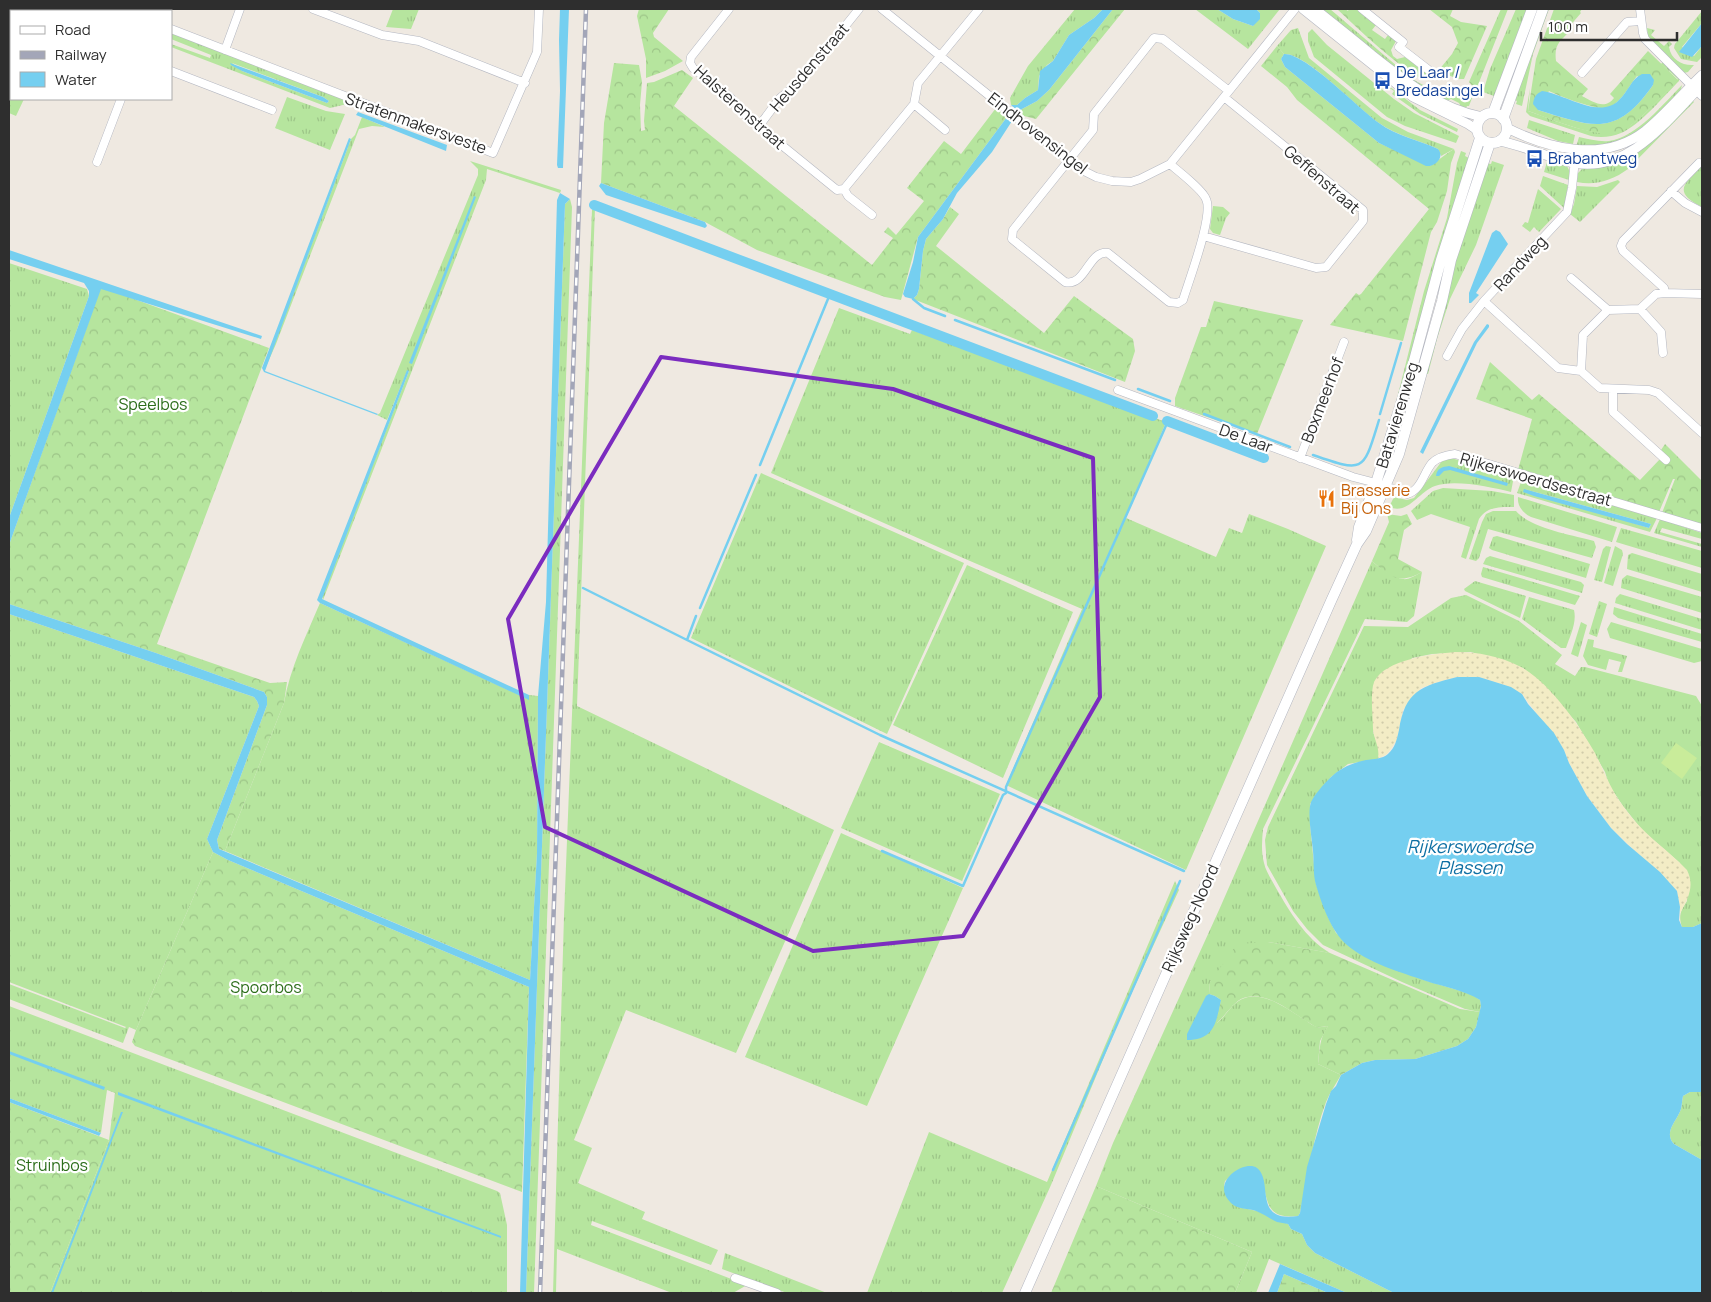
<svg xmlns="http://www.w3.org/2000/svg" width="1711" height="1302" viewBox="0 0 1711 1302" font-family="Manrope,sans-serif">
  <defs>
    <pattern id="grass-tufts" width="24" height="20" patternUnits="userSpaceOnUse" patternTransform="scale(1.25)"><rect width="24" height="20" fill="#b6e59e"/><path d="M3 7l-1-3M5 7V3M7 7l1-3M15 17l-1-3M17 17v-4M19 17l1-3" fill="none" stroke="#9dc588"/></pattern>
    <pattern id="forest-crowns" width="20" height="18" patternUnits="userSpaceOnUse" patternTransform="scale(1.25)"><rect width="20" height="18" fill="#b6e59e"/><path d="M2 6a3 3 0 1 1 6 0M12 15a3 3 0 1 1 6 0" fill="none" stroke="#9dc588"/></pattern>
    <pattern id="wetland-marsh" width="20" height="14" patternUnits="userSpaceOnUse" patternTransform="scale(1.25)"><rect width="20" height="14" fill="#b6e59e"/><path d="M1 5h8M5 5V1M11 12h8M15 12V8" fill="none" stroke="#9dc588"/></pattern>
    <pattern id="sand-dots" width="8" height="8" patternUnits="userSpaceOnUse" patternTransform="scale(1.25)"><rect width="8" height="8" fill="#f3ecc5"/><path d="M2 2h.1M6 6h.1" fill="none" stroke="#d1cbaa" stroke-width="1.8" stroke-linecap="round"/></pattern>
  </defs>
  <rect width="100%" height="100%" fill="#efe9e1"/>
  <!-- grass -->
  <path fill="url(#grass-tufts)" fill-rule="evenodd" d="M 393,9 L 419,9 L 411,29 L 386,27 Z
    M 1075,9 L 1103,9 L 1094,18 L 1069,35 L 1053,61 L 1047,65 L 1039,76 L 1038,90 L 1025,98 L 1017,105 L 1011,105 L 1010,98 L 1028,66 Z
    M 1195,9 L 1217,9 L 1233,19 L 1253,26 L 1260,13 L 1256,9 L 1280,9 L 1248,49 Z
    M 1321,9 L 1330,9 L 1411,78 C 1431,91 1449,96 1472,98 L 1469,106 L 1467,106 L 1466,108 L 1461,107 L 1459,103 L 1451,99 L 1447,101 L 1420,88 Z
    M 1516,9 L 1528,9 L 1494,96 L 1483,92 L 1490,69 Z
    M 1546,9 L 1549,9 L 1533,54 L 1522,106 L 1516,104 L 1517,101 L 1513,99 Z
    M 1702,11 L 1702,23 L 1682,47 L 1694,56 L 1702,46 L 1702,57 L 1697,62 L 1681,59 L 1674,48 L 1675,44 Z
    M 9,20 L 11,21 L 11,99 L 24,99 L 16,116 L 9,113 Z
    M 1298,28 L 1309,58 L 1382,118 L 1408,132 L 1454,149 L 1441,156 L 1438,149 C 1419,140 1397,136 1379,123 C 1358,109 1307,53 1284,54 L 1277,46 L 1291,30 Z
    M 1647,28 L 1655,30 L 1651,35 L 1664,46 L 1669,41 L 1672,44 L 1669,47 C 1671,60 1683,66 1694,65 L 1688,72 L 1684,73 L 1648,37 Z
    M 1312,29 L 1327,45 L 1394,99 L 1414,113 L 1459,136 L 1456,143 L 1405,126 L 1387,117 L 1314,57 L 1308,41 L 1308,33 Z
    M 171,32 L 345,100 L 347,104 L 330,108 L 171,47 L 171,44 L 210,58 L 211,55 L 171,39 ZM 232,63 L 323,97 L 329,101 L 327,103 L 242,71 Z
    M 1663,62 L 1679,79 L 1679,81 C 1665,95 1639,126 1621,133 C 1612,137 1601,138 1591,136 L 1530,116 L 1526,112 L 1530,88 L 1528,111 C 1552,119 1602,142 1624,129 C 1642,120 1663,94 1678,79 L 1661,64 Z
    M 1682,85 L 1680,93 L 1643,129 L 1620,143 L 1576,147 L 1579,137 C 1589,139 1599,142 1609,141 C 1637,137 1663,104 1682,85 Z
    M 1389,86 L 1420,110 L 1458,129 L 1457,132 L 1420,114 L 1392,94 L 1394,91 L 1388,87 Z
    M 287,97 L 326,111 L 345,114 L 330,150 L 275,128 Z
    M 1692,100 L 1694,102 L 1628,169 C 1613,180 1596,186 1577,182 L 1578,173 L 1583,168 L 1612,165 L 1630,157 Z
    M 362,117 L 385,127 L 372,126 L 359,129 L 276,344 L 264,371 L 351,139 L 355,135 Z
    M 1529,120 L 1575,135 L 1573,144 L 1558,141 L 1527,128 Z
    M 1461,151 L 1466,153 L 1465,156 L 1471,159 L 1402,391 L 1390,426 L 1424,291 L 1447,218 L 1457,163 Z
    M 470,161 L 561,190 L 560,193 L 487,169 L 486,180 L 323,600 L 322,596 L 409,371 L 407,371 L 387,420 L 377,415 L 380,413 L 478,175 L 478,169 Z
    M 1492,161 L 1504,165 L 1476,245 L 1450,299 L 1437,339 L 1428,374 L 1424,374 L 1457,253 L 1487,163 L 1491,164 Z
    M 1547,162 L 1567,166 L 1570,172 L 1569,180 L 1544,172 Z
    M 1702,165 L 1702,207 C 1672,192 1684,184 1702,165 Z
    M 1543,176 L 1568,185 L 1564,208 L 1540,186 Z
    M 1618,180 L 1620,182 L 1580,222 L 1570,214 L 1574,204 L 1577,186 L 1597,187 Z
    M 1538,189 L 1561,209 L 1539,232 L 1534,227 L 1530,232 L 1522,226 L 1525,222 L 1528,223 Z
    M 570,199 L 572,207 L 534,1293 L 526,1293 L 565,204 Z
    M 1213,206 L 1223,207 L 1230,213 L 1226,218 L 1220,235 L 1213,233 L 1210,229 Z
    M 595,208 L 577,706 L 834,830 L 736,1053 L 626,1010 L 574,1140 L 592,1148 L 578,1183 L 645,1212 L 642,1219 L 718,1250 L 711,1265 L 592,1221 L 591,1225 L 747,1285 L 733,1293 L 672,1293 L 557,1249 L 556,1293 L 553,1293 L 564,916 L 592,210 Z
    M 9,263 L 87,289 L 89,296 L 9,518 Z
    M 839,308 L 910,334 L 912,330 L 1166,422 L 1126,518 L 1216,557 L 1229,528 L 1242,533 L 1249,514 L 1288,529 L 1326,546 L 1186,870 L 1006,785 L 1082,609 L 963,558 L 771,473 Z
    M 1451,458 L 1514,476 L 1511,492 C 1491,487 1454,479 1435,486 C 1418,492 1409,515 1389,507 L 1394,497 L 1407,500 L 1414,498 L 1442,461 Z
    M 761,473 L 964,563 L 887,734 L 691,638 Z
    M 1526,478 L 1562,491 L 1657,518 L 1650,532 L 1517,493 L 1521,482 ZM 1524,489 L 1651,524 L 1649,528 Z
    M 1443,488 L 1492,491 L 1514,495 L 1514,507 C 1501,507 1487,506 1479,519 L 1466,559 L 1461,557 L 1470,527 L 1431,514 L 1417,520 L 1411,511 L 1433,491 Z
    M 1518,497 L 1617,527 L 1612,542 L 1531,517 C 1523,513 1517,506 1518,497 Z
    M 1493,511 L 1516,511 C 1530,528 1572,535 1594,541 L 1596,547 L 1592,558 L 1488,529 L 1479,558 L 1476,561 L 1469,559 L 1482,522 L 1486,514 Z
    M 1660,519 L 1702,533 L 1702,539 L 1662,528 L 1660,532 L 1702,544 L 1702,547 L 1654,533 Z
    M 1621,528 L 1702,551 L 1702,568 L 1616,542 Z
    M 1497,536 L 1590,564 L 1586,578 L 1492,550 L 1489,548 L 1493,537 Z
    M 1606,546 L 1611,547 L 1602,582 L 1594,580 L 1603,549 Z
    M 1615,546 L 1622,550 L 1623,554 L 1613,586 L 1604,583 Z
    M 1632,553 L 1702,574 L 1702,592 L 1627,569 L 1628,555 Z
    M 1490,556 L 1581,582 L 1584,585 L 1582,593 L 1483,564 L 1486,558 Z
    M 1372,561 C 1379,568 1394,578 1403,579 C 1409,580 1416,575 1422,572 L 1414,616 L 1407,622 L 1365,619 L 1263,829 C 1262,840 1261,852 1264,863 C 1266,872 1272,880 1276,888 C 1290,912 1305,938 1330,953 L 1268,942 L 1210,982 L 1209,994 L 1221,1000 L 1217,1023 C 1226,1016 1231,1004 1242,999 C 1264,989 1289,1011 1307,1021 C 1309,1023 1314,1026 1317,1027 C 1320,1028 1325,1026 1328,1026 L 1320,1041 L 1318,1064 L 1341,1075 C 1336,1084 1330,1092 1326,1102 C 1313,1137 1308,1177 1300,1213 L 1298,1216 C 1264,1220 1268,1199 1261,1174 L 1238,1170 L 1225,1181 L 1224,1186 L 1238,1207 L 1257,1211 L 1288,1224 L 1291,1229 L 1302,1234 L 1307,1245 L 1315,1253 L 1394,1293 L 1347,1293 L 1269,1259 L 1256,1293 L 1235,1293 L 1252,1252 L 1096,1186 L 1113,1143 L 1219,910 Z
    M 967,565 L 1073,612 L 1003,778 L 893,725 Z
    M 1483,567 L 1580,596 L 1575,605 L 1482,577 L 1481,574 Z
    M 1627,575 L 1702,597 L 1702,613 L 1621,588 L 1622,579 Z
    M 1475,581 L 1526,596 L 1520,618 L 1465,591 L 1464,589 Z
    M 1620,594 L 1702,619 L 1702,630 L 1615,603 L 1616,598 Z
    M 1466,595 L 1519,621 L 1562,655 L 1555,664 L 1575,676 L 1581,667 L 1585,667 L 1696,696 L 1702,706 L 1702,923 L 1693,927 L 1682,927 C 1678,916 1681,910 1687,901 L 1680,863 L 1642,830 L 1623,806 L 1609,785 L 1605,772 L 1576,722 L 1543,685 L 1523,668 L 1471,652 L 1432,654 L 1412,658 L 1373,732 L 1380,750 L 1378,759 L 1348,764 L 1331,777 L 1310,804 L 1310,825 L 1316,884 L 1328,917 L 1336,933 L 1371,960 L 1427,981 L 1471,994 L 1480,1000 L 1481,1005 L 1480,1012 L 1465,1009 L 1402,982 L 1323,945 L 1307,929 L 1293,911 L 1267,865 L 1265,840 L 1268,827 L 1364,626 L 1408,627 L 1451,598 Z
    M 1529,597 L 1574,610 C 1577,623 1570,636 1566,648 L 1561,648 L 1522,619 Z
    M 1599,601 L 1607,604 L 1597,637 L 1589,634 Z
    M 320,603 L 528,699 L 529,695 L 538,696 L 537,853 L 530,980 L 225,851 L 284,703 C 290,668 306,636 320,603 Z
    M 1614,607 L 1702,634 L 1702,642 L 1618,618 L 1613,614 Z
    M 9,614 L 254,697 L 257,701 L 259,706 L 207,839 L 213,852 L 136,1030 L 129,1027 L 123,1043 L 9,999 L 9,984 L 125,1028 L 126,1027 L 9,982 Z
    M 1581,622 L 1587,625 L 1578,657 L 1571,654 Z
    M 1611,622 L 1702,649 L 1702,661 L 1694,663 L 1610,638 L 1607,629 Z
    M 1588,639 L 1594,640 L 1593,647 L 1627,656 L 1622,672 L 1618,672 L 1621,662 L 1609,659 L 1606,670 L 1588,665 L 1583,656 Z
    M 879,742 L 1000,794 L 962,881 L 841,828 Z
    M 841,833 L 963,888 L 867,1106 L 745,1057 Z
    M 1175,881 L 1179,890 L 1121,1016 L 1051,1185 L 1002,1293 L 867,1293 L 929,1132 L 1047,1182 Z
    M 9,1006 L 497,1191 L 500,1193 L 507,1225 L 507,1293 L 50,1293 L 109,1140 L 115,1093 L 107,1090 L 101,1133 L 9,1098 Z
    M 1690,1092 L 1702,1092 L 1702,1160 L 1674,1144 C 1663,1132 1677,1121 1681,1109 C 1682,1105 1682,1100 1683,1096 Z
    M 725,1253 L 827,1293 L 787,1293 L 722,1269 Z"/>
  <!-- forest -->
  <path fill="url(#forest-crowns)" fill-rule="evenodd" d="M 639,9 L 669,9 L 653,33 L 654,37 L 683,61 L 665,71 L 646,78 L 646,59 L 637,16 Z
    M 1113,9 L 1125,9 L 1036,119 L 1024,116 L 1019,112 L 1022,109 L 1037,101 L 1049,90 Z
    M 1337,9 L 1345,9 L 1348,11 L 1349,9 L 1356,9 L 1376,25 L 1372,30 L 1385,39 L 1388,35 L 1396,41 L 1391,50 L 1393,56 L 1397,59 L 1405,57 L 1428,74 L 1423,80 C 1391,61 1364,34 1337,9 Z
    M 1429,9 L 1453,9 L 1450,16 L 1461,22 L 1487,26 L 1464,79 L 1458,79 L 1438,71 L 1452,54 L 1458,43 L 1452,27 Z
    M 1501,9 L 1508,9 L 1476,90 L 1469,82 Z
    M 1554,9 L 1582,9 L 1580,12 L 1581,13 L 1568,28 L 1570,31 C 1559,42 1554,45 1556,61 L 1588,89 L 1582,96 C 1593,102 1605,110 1614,98 L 1610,94 L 1648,51 L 1678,80 C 1664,94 1641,120 1624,130 C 1602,142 1552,119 1528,111 L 1536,59 ZM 1637,76 L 1653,85 C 1616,138 1592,127 1538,110 L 1549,91 C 1559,96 1598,111 1608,108 C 1621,103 1629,86 1637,76 Z
    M 1277,46 L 1284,54 L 1281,59 L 1285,67 L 1379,143 L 1430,166 C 1439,160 1445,154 1454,149 L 1455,152 L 1451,163 L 1447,191 L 1437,222 L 1431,232 L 1403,341 L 1330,325 L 1356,293 L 1359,295 L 1361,294 L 1429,209 L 1297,100 L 1287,87 L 1261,66 Z
    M 614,63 L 639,65 L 642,82 L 640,105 L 641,131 L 645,130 L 644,121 L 647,83 L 654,82 L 682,70 L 693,78 L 674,106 L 872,265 L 893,238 L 884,232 L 888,227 L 896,235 L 924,201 L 907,188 L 944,141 L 961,154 L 996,108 L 1007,117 L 918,237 L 901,300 L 885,297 L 757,250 L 705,222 L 601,183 L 604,123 Z
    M 950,207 L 959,214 L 936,246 L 1044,333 L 1074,296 L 1133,339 L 1135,351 L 1125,382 L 913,299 L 917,295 L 919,289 L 923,251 L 926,239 L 943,219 Z
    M 101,287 L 269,348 L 157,644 L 270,683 L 287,682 L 284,703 L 225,851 L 219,849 L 217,840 L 267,705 L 267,697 L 264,692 L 156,653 L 9,604 L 9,545 Z
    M 1214,301 L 1303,320 L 1257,434 L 1175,406 L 1175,398 L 1201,327 L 1206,327 Z
    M 1490,362 L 1532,400 L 1539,394 L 1640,480 L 1660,459 L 1663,461 L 1667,456 L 1661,450 L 1665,444 L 1702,481 L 1702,524 L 1662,513 L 1675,479 L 1673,479 L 1659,512 L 1518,470 L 1532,419 L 1476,399 Z
    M 1387,514 L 1401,516 L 1407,514 L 1412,524 L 1404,530 L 1398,559 L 1422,572 C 1399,585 1390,577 1372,561 L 1389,522 Z
    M 213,852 L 228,860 L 529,987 L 522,1192 L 135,1046 L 132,1042 L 136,1030 Z
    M 1268,942 L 1330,953 L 1460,1009 L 1480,1012 L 1476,1027 L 1468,1039 L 1457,1046 L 1415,1059 L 1375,1060 L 1362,1063 L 1341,1075 L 1318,1064 C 1320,1049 1319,1039 1328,1026 C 1324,1026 1319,1028 1316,1027 C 1313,1026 1309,1022 1306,1021 C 1289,1010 1263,989 1241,999 C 1231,1005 1225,1016 1216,1024 L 1221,1000 L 1215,996 L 1209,994 L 1210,982 L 1237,944 Z
    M 9,1102 L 109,1140 L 50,1293 L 9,1293 Z
    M 1096,1186 L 1252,1252 L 1235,1293 L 1051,1293 Z"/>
  <!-- wetland -->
  <path fill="url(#wetland-marsh)" d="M 1284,1274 L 1328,1293 L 1277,1293 Z"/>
  <!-- sand -->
  <path fill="url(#sand-dots)" d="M 1455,652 C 1478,652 1500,656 1521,667 C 1550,683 1579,725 1595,753 C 1604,771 1611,790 1623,806 C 1642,834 1665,847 1687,870 C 1695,886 1688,899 1680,913 L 1680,907 L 1677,891 L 1611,828 L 1587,796 L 1569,763 L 1564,750 L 1522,694 L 1504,685 L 1479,677 L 1457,677 L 1438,682 L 1421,688 L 1403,710 L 1397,740 L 1387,754 L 1378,759 C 1380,747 1374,740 1373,729 C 1373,717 1370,693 1374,682 C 1385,659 1433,654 1455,652 Z"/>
  <!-- pitch -->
  <path fill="#c9ec9a" d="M 1676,743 L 1697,758 L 1682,779 L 1661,763 Z"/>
  <!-- water -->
  <path fill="#75cff0" d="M 560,9 L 569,9 L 563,168 L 558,168 L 557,165 L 560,91 L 559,40 Z
    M 1103,9 L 1113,9 L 1049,90 L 1037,101 L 1022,109 L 1019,112 L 1011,105 L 1017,105 L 1025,98 L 1038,90 L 1040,71 L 1053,61 L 1069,35 L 1094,18 Z
    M 1217,9 L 1256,9 L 1260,13 L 1260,19 L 1253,26 L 1233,19 Z
    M 1702,23 L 1702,46 L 1692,57 L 1679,52 Z
    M 1284,54 C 1306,53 1359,109 1379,123 C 1396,136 1419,140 1438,149 C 1444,156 1438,164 1430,166 L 1426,166 L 1379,143 L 1285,67 L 1281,59 Z
    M 230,63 L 323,97 L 329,101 L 327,103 L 242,71 L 231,65 Z
    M 1642,74 L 1650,74 L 1654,80 L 1653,85 C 1616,138 1593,127 1538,110 L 1533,104 C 1534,97 1536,94 1542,91 C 1565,94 1600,120 1619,100 C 1628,92 1631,79 1642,74 Z
    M 358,112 L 447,145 L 446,151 L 356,115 Z
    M 1007,117 L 1012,121 L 992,152 L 957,193 L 943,219 L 926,239 L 923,251 L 919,289 L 917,295 L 913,299 L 905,297 L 903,294 L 913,262 L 918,237 Z
    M 349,138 L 351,139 L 265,371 L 378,414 L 377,415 L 264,372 L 262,368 Z
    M 601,183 L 705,222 L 707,226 L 705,228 L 606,195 L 599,186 Z
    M 560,193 L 570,199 L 565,204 L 526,1293 L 520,1293 L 529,987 L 228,860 L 213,852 L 207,839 L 259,706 L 257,701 L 254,697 L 9,614 L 9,604 L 156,653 L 264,692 L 267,697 L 267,705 L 217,840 L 219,849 L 530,980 L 537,853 L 538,696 L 546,602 L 557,200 Z
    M 474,196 L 476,197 L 412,364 L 409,363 Z
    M 1496,230 L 1500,232 L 1508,244 L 1476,293 L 1479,295 L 1471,303 L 1469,303 L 1469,293 L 1492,233 Z
    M 9,250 L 262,336 L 261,339 L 101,289 L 9,545 L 9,518 L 89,296 L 89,291 L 84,283 L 9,259 Z
    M 1487,324 L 1489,325 L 1489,327 L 1477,343 L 1423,454 L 1420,452 L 1474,342 Z
    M 407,370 L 409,371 L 322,599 L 529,695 L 529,700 L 320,603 L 317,600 Z
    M 1449,466 L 1508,483 L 1507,486 L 1450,470 L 1444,471 L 1439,476 L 1436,476 C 1437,468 1442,467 1449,466 Z
    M 1524,489 L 1651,524 L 1649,528 L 1534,496 L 1523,492 Z
    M 1457,677 L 1479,677 L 1511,687 L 1522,694 L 1528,704 L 1554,733 L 1564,750 L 1569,763 L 1587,796 L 1611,828 L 1627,844 L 1660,872 L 1677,891 L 1680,907 L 1679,920 L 1682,927 L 1693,927 L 1702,923 L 1702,1092 L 1690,1092 L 1683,1096 C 1682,1100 1682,1105 1681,1109 C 1677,1121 1663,1132 1674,1144 L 1702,1160 L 1702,1293 L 1394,1293 L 1315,1253 L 1307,1245 L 1302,1234 L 1291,1229 L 1288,1224 C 1284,1223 1281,1223 1277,1222 C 1270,1219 1264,1214 1256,1211 C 1248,1208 1238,1210 1231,1203 C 1209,1182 1245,1159 1257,1168 C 1274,1181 1252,1223 1298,1216 L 1300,1213 L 1307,1167 L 1326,1104 L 1331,1091 L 1336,1086 L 1341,1075 L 1362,1063 L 1375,1060 L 1415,1059 L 1457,1046 L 1468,1039 L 1476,1027 L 1481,1006 L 1480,1000 C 1464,990 1444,987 1426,981 C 1400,972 1368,963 1347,945 C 1331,931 1322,905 1316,885 C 1313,875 1314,862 1313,851 C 1312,839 1307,813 1311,802 C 1315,794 1323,785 1330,778 C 1340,768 1352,763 1366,760 C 1374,759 1382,759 1388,754 C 1395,748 1397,739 1399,730 C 1405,691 1421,686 1457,677 Z
    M 1209,994 L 1215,996 L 1221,1000 C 1216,1022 1215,1040 1187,1040 L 1187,1034 L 1206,996 Z
    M 9,1051 L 105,1087 L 104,1090 L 9,1054 Z
    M 118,1092 L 501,1236 L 501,1238 L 118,1095 Z
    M 9,1098 L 101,1133 L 99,1136 L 97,1135 L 9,1102 Z
    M 121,1112 L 123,1112 L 53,1293 L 51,1293 Z
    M 1280,1264 L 1347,1293 L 1328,1293 L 1284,1274 L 1277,1293 L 1268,1293 Z"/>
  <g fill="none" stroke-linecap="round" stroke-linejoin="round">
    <!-- stream -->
    <path stroke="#75cff0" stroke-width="2.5" d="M 913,299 L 924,308 L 945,316
      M 955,320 L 1115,380
      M 1138,389 L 1170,401
      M 1204,414 L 1290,447
      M 1380,414 L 1401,343
      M 1313,455 C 1365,473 1363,472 1379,420
      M 760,465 L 830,294
      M 583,588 L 687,640
      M 700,608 L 756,475
      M 696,616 L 687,640 L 880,735 L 1184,871
      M 882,851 L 963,886 L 1003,795 L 1006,793 L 1006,787 L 1168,421
      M 1053,1170 L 1180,881"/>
    <!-- canal -->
    <path stroke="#75cff0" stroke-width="10" d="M 594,205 L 1153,416
      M 1167,421 L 1264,458"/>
    <defs>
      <path id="minor" d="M 12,9 L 18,11
        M 117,9 L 124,11
        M 313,9 L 382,35 L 419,41 L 525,83
        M 729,9 L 691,57 L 690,63 L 693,68 L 730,97 L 747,117 L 837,190 L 844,189 L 914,104 L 918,83 L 979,9
        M 882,9 L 1080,169 L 1096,177 L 1112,181 L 1131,182 L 1140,179 L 1170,164 L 1295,9
        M 1362,9 L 1403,42 L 1399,47 L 1430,71
        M 1640,9 L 1643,33 L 1645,39 L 1702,96
        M 171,29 L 493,153 L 537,52 L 539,9
        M 225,50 L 240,9
        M 171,71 L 272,110
        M 1582,73 L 1627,22 L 1641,21
        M 914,104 L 945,130
        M 759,126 L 780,98 L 800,82 L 859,9
        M 97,162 L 121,99
        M 1170,164 C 1179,172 1202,189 1206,199 C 1214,215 1189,280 1183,300 L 1178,303 L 1169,302 L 1108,253 C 1088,250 1086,287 1065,282 L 1012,239 L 1013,230 L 1093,130 L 1094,114 L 1154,38 L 1163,39 L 1229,91
        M 844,189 L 848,196 L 872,215
        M 1671,191 L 1685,203 L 1702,212
        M 1203,236 L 1316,268 L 1326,267 L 1363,221 L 1363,210 L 1224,97
        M 1571,278 L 1608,310
        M 1665,293 L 1664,288 L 1623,251 L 1621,246 L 1623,241 L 1699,163
        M 1702,294 L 1665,293 L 1656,294 L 1640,309 L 1608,310 L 1583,335 L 1581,371 L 1600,388 L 1649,390 L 1658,393 L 1702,433
        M 1484,301 L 1558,368 L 1581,371
        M 1640,309 L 1661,332 L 1663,353
        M 1447,356 L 1462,329 L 1484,301 L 1567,212 L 1572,188 L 1576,150
        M 1118,390 L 1353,477 L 1376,483 L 1407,494 C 1421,491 1424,472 1432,463 C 1438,457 1447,455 1455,454 L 1702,528
        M 1613,390 L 1613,412 L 1666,460
        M 1300,458 L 1344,342
        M 735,1278 L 777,1293"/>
      <path id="tertiary" d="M 1303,9 L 1413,97 L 1468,124 L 1477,130
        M 1315,9 C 1334,24 1353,39 1372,55 C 1406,82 1439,108 1482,117
        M 1507,128 C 1549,149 1604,163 1645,131 C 1665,115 1683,93 1702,75
        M 1500,141 C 1525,146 1548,158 1574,163 C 1630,173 1667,120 1702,85"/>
      <path id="secondary" d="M 1493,113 L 1532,9
        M1477 128a15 15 0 1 1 30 0a15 15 0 1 1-30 0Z
        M 1503,119 L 1543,9
        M 1357,540 L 1359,527 L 1376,483 L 1412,368 L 1441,260 L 1480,138
        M 1025,1293 L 1331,601 L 1357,544 L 1366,531 L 1399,454 L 1442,301 L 1451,260 L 1490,143"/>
    </defs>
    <!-- minor casing -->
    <use href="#minor" stroke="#b4b7c1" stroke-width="9"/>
    <!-- tertiary casing -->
    <use href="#tertiary" stroke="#b4b7c1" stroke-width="10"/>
    <!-- secondary casing -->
    <use href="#secondary" stroke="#b4b7c1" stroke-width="11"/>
    <!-- minor -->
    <use href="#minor" stroke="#fff" stroke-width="8"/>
    <!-- tertiary -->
    <use href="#tertiary" stroke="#fff" stroke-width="9"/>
    <!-- secondary -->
    <use href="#secondary" stroke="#fff" stroke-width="10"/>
    <defs>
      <path id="rail" d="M 540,1293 L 586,9"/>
    </defs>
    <!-- rail casing -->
    <use href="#rail" stroke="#a3a6b8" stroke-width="4.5"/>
    <!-- rail -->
    <use href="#rail" stroke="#fff" stroke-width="2.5" stroke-dasharray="8" stroke-linecap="butt"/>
  </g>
  <!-- marked area -->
  <path fill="none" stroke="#7b2cbf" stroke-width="4" stroke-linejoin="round" d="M 661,357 L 893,389 L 1093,458 L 1100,697 L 963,936 L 813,951 L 545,827 L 508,619 Z"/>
  <!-- icons -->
  <defs>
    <symbol id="bus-bare" viewBox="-9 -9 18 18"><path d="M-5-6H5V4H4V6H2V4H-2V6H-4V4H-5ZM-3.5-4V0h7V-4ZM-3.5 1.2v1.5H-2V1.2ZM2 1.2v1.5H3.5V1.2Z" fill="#1a4fb4" stroke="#fff" stroke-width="2.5" paint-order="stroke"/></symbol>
    <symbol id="restaurant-bare" viewBox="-9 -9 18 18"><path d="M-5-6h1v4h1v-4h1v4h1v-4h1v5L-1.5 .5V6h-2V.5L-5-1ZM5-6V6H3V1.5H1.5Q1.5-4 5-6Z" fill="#e8710a" stroke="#fff" stroke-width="2.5" paint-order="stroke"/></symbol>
  </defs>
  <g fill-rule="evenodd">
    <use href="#bus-bare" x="1370" y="68" width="25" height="25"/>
    <use href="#bus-bare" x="1522" y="146" width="25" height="25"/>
    <use href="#restaurant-bare" x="1314" y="486" width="25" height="25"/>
  </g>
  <g text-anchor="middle" stroke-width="4.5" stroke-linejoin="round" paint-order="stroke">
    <!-- street labels -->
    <g font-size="16" fill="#2e2e2e" stroke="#fff">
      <text transform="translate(809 67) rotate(-49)" y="6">Heusdenstraat</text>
      <text transform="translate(740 107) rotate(42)" y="6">Halsterenstraat</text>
      <text transform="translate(416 123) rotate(20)" y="6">Stratenmakersveste</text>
      <text transform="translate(1038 133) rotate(38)" y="6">Eindhovensingel</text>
      <text transform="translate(1322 179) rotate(41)" y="6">Geffenstraat</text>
      <text transform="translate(1520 263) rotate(-47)" y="6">Randweg</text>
      <text transform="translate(1322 400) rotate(-69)" y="6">Boxmeerhof</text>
      <text transform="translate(1397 415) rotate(-73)" y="6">Batavierenweg</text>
      <text transform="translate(1246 438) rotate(20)" y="6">De Laar</text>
      <text transform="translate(1536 479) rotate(16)" y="6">Rijkerswoerdsestraat</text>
      <text transform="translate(1190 918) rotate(-66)" y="6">Rijksweg-Noord</text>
    </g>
    <!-- transit labels -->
    <g font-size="16" fill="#164399" stroke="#fff" text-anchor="start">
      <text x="1396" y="78">De Laar /<tspan x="1396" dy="18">Bredasingel</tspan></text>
      <text x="1548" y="164">Brabantweg</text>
    </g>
    <!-- park labels -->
    <g font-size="16" fill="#2c6e1b" stroke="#fff">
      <text x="153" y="410">Speelbos</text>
      <text x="266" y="993">Spoorbos</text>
      <text x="52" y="1171">Struinbos</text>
    </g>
    <!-- food labels -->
    <g font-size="16" fill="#c56008" stroke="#fff" text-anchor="start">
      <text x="1341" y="496">Brasserie<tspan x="1341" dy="18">Bij Ons</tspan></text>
    </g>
    <!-- water labels -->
    <g font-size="18" font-style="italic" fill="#0d6fa3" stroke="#fff">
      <text x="1470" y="853">Rijkerswoerdse<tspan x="1470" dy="21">Plassen</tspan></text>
    </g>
  </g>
  <!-- border -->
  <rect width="1711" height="1302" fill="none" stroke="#2e2e2e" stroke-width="20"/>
  <!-- legend -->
  <rect x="10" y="10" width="162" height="90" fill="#ffffff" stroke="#ababab"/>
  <rect x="20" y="26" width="25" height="8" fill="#ffffff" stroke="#ababab"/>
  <text x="55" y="35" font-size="15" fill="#2e2e2e">Road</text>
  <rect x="20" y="51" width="25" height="8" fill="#a3a6b8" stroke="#ababab"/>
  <text x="55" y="60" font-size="15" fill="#2e2e2e">Railway</text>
  <rect x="20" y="72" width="25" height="15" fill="#75cff0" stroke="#ababab"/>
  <text x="55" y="85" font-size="15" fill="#2e2e2e">Water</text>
  <!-- scale -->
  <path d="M1541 32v8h136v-8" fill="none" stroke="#2e2e2e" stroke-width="2.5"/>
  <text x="1548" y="32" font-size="15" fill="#2e2e2e" stroke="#ffffff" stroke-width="4" paint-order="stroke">100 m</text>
</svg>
